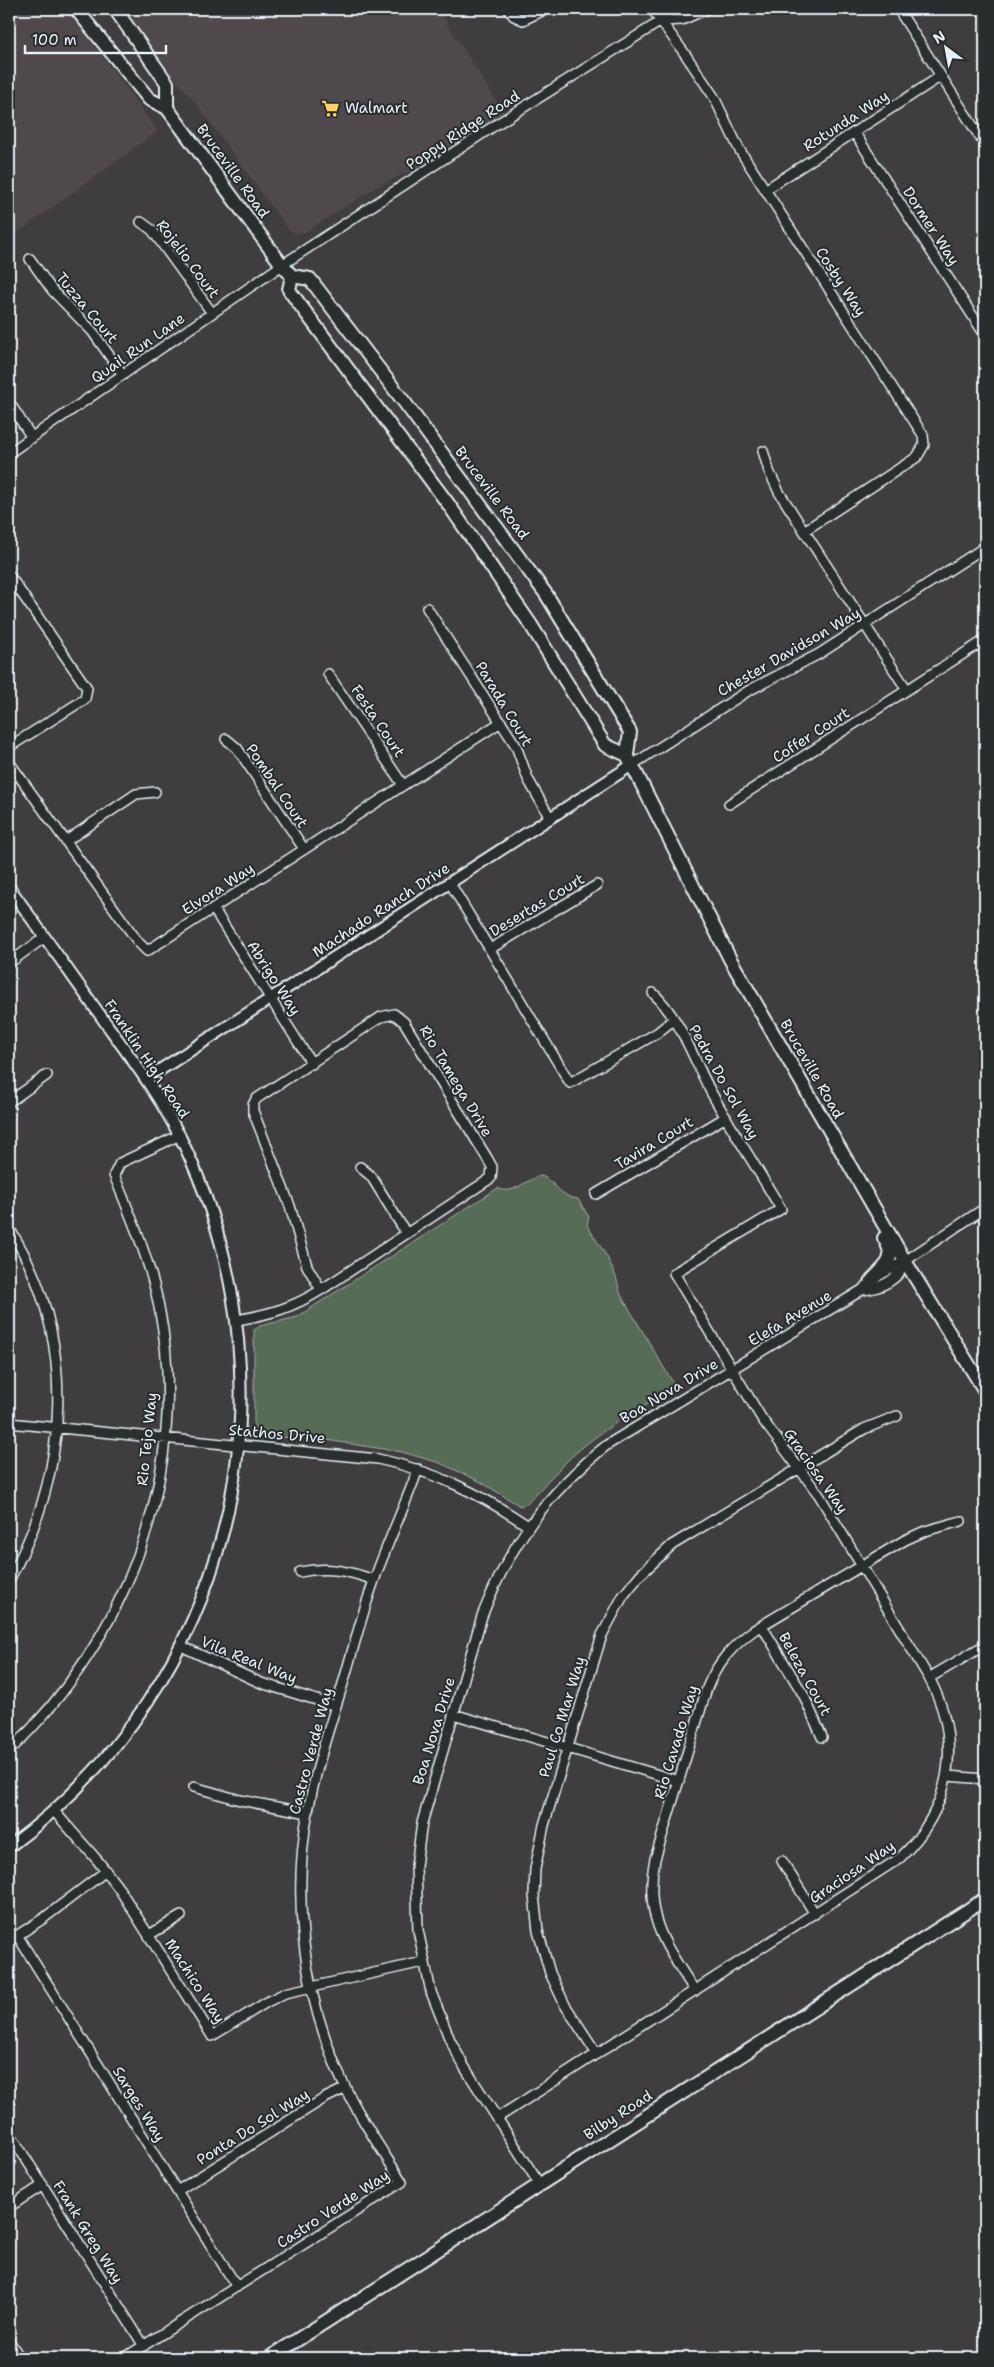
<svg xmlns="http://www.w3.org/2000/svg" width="994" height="2367" viewBox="0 0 994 2367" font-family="'Shantell Sans',sans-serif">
  <rect width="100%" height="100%" fill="#403d3f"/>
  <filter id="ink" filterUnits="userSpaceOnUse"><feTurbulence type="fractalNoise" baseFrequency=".02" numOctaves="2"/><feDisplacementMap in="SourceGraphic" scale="10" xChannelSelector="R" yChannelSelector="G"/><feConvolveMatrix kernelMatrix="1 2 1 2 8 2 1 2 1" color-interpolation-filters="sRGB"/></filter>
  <g filter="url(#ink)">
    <!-- built -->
    <path fill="#50484b" d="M 9,9 L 67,9 L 158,131 L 9,239 Z
      M 126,9 L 438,9 L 504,113 L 416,168 L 378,186 L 305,232 L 296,234 L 288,229 L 201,110 L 148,46 Z"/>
    <!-- green -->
    <path fill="#576c57" stroke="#a0aea8" d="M 542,1176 C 556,1183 561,1198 578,1199 L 589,1217 L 587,1225 L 607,1257 L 616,1277 L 621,1295 L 676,1388 C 645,1406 612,1423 584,1446 C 563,1463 545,1484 527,1504 L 520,1506 L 481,1482 L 440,1463 L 402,1452 L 326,1440 L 264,1436 L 258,1433 L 254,1426 L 254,1330 L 260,1326 L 297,1317 L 498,1188 C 512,1197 528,1177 542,1176 Z"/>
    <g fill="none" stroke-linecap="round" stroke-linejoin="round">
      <defs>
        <path id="minor" d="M 508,9 L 514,16 L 523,20 L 546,9
          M 652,9 L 685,54 L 714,97 L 739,149 L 923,435 L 924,445 L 917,457 L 804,531
          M 898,9 L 985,145
          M 661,21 L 682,20 L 707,9
          M 854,132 L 985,335
          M 765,190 L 941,76
          M 141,222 L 152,230 L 212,313
          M 30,259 L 52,290 L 92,331 L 123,375
          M 9,402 L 32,438
          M 763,451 L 769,471 L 779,492 L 907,690
          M 9,453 L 282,265 L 497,124 L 661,21 L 671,9
          M 9,575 L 87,688 L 85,699 L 9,747
          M 427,608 L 516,746 L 528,779 L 550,818
          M 328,674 L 403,785
          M 226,739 L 237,748 L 304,849
          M 9,762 L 138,942 L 147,951 L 501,722
          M 632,765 L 748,691 L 819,654 L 985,547
          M 729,804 L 985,640
          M 66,841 L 136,794 L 155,792
          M 450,883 L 570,1083 L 657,1033 L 673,1020
          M 213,908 L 312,1064
          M 490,949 L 597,885
          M 9,963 L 45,937
          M 9,1102 L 47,1075
          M 360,1167 L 371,1176 L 406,1233
          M 596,1194 L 726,1117
          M 9,1228 C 78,1336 70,1470 9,1580
          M 862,1290 C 880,1289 901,1279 905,1261
          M 237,1320 C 270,1314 292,1308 321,1290 L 491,1178 L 492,1167 L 487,1158 L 404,1022 L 394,1014 L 381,1017 L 256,1099 L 253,1105 L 253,1111 L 290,1206 L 307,1266 L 321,1290
          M 9,1423 L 378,1459 C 434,1471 481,1494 528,1526
          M 300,1572 C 327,1566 349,1571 374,1580
          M 762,1626 L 804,1696 L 822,1737
          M 181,1646 L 261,1683 L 336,1706
          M 929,1678 L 985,1645
          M 453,1714 L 679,1781
          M 9,1751 C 127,1640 192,1469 159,1307 C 150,1261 132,1219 114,1175 L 120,1163 L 180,1135
          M 947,1776 L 985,1779
          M 194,1787 L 240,1800 L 308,1813
          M 54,1811 L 98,1861 L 120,1890 L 212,2036 L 267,2002 L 285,1993 L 423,1962
          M 782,1861 L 815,1914
          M 17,1935 L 237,2287
          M 149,1935 L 181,1916
          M 9,1941 L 44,1918 L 106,1871
          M 695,1991 C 665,1945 643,1916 655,1859 L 707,1688 C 717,1663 732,1646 754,1630 L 905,1540 L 925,1531 L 961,1521
          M 597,2054 L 565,2005 L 550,1973 L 538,1931 L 534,1895 L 535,1869 L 544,1825 L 602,1635 L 623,1596 L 640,1575 L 672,1545 L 864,1429 L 897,1416
          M 497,2118 L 900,1858 C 952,1808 963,1741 929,1678 L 819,1495 L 762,1419 L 674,1273 L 781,1209 C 758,1170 734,1133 712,1094 C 694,1061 681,1019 653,993
          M 9,2132 L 144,2346
          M 540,2185 L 465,2068 L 450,2040 L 431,1992 L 418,1930 L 416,1866 L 422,1823 L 482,1616 C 510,1544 547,1493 607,1445 L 862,1290 L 876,1277 L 905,1261 L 985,1208
          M 177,2191 L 325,2098 L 346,2088
          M 9,2207 L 43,2185
          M 9,2341 L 20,2358
          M 124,2358 L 402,2182 C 378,2144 353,2108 336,2067 C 303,1987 292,1896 308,1811 C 316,1768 329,1728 342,1687 C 353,1650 362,1613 375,1578 C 388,1541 405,1506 418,1469"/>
        <path id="tertiary" d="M 9,887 C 41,932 73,977 105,1022 C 134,1062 164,1102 185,1147 C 302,1396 230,1684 9,1847
          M 146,1079 L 632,765"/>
        <path id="secondary" d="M 76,9 L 149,99 L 167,108 L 282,265 L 292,276 L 310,279 L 405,403 L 546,594 L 630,732 L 627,755
          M 115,9 L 167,83 L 167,108
          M 292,276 L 289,290 L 449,505 L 531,625 L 605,745 L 627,755 L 730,959 L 905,1261 L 985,1391
          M 872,1280 C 887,1264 897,1260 884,1238
          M 269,2358 L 985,1899"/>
      </defs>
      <!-- minor casing -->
      <use href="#minor" stroke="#e8f1f8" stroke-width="12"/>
      <!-- tertiary casing -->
      <use href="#tertiary" stroke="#e8f1f8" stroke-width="14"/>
      <!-- secondary casing -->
      <use href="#secondary" stroke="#e8f1f8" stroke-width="16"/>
      <!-- minor -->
      <use href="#minor" stroke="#2a2d2e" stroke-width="9"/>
      <!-- tertiary -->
      <use href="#tertiary" stroke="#2a2d2e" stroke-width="10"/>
      <!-- secondary -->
      <use href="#secondary" stroke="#2a2d2e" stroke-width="12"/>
    </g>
  </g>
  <!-- icons -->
  <defs>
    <symbol id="supermarket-bare" viewBox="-9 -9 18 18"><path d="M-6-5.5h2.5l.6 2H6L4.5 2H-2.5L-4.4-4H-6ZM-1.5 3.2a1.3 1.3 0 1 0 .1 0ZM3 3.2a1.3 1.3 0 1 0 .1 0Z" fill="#ffd166" stroke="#2a2d2e" stroke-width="2.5" paint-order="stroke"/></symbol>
  </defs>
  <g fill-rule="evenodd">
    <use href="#supermarket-bare" x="318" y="96" width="25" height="25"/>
  </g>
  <g text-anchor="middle" stroke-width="4" stroke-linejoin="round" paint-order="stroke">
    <!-- poi labels -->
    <g font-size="15" fill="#e8f1f8" stroke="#2a2d2e" text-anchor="start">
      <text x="345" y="113">Walmart</text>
    </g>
    <!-- street labels -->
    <g font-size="15" fill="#e8f1f8" stroke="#2a2d2e">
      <text transform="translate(846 121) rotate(-33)" y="5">Rotunda Way</text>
      <text transform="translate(463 130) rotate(-33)" y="5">Poppy Ridge Road</text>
      <text transform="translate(233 171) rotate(54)" y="5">Bruceville Road</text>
      <text transform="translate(931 226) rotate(57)" y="5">Dormer Way</text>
      <text transform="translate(188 259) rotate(53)" y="5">Rojelio Court</text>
      <text transform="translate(841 282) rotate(57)" y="5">Cosby Way</text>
      <text transform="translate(87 308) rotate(50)" y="5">Tuzza Court</text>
      <text transform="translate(138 348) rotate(-35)" y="5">Quail Run Lane</text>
      <text transform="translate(492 493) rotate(53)" y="5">Bruceville Road</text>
      <text transform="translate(789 652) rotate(-30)" y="5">Chester Davidson Way</text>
      <text transform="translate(504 704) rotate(59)" y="5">Parada Court</text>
      <text transform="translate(378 721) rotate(56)" y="5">Festa Court</text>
      <text transform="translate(811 735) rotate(-33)" y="5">Coffer Court</text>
      <text transform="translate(277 786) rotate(56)" y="5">Pombal Court</text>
      <text transform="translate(218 889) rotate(-33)" y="5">Elvora Way</text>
      <text transform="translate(537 905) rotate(-31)" y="5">Desertas Court</text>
      <text transform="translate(381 910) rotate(-33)" y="5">Machado Ranch Drive</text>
      <text transform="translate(274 978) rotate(57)" y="5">Abrigo Way</text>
      <text transform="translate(147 1059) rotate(56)" y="5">Franklin High Road</text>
      <text transform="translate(812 1069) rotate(60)" y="5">Bruceville Road</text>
      <text transform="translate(456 1081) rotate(59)" y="5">Rio Tamega Drive</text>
      <text transform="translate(724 1082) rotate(61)" y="5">Pedra Do Sol Way</text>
      <text transform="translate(654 1143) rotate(-31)" y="5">Tavira Court</text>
      <text transform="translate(790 1318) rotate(-31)" y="5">Elefa Avenue</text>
      <text transform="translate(669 1391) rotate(-31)" y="5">Boa Nova Drive</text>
      <text transform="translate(277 1434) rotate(5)" y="5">Stathos Drive</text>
      <text transform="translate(147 1439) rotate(-84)" y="5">Rio Tejo Way</text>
      <text transform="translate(816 1471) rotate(55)" y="5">Graciosa Way</text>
      <text transform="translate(249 1660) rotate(22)" y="5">Vila Real Way</text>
      <text transform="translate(805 1674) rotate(61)" y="5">Beleza Court</text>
      <text transform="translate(562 1717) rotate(-73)" y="5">Paul Co Mar Way</text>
      <text transform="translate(434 1731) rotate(-73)" y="5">Boa Nova Drive</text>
      <text transform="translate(676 1742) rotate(-73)" y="5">Rio Cavado Way</text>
      <text transform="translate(311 1751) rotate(-75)" y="5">Castro Verde Way</text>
      <text transform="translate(852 1872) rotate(-34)" y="5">Graciosa Way</text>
      <text transform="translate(195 1981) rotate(57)" y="5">Machico Way</text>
      <text transform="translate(139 2104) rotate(58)" y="5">Sarges Way</text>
      <text transform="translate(618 2115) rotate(-33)" y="5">Bilby Road</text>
      <text transform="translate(253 2127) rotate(-32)" y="5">Ponta Do Sol Way</text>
      <text transform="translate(333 2209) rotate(-33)" y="5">Castro Verde Way</text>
      <text transform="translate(88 2232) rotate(58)" y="5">Frank Greg Way</text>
    </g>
  </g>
  <!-- margin -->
  <rect width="994" height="2367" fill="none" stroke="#2a2d2e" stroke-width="30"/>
  <rect x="15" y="15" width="964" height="2337" fill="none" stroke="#e8f1f8" stroke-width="2" filter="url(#ink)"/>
  <!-- north arrow -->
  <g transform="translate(946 48) rotate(328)" stroke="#2a2d2e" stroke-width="4" paint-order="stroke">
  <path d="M0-4L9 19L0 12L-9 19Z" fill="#e8f1f8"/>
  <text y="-8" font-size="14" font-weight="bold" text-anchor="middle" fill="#e8f1f8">N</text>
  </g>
  <!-- scale -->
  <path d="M25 45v8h141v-8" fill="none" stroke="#e8f1f8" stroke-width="2.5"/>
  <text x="32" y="45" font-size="15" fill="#e8f1f8" stroke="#2a2d2e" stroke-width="4" paint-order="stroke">100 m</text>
</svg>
